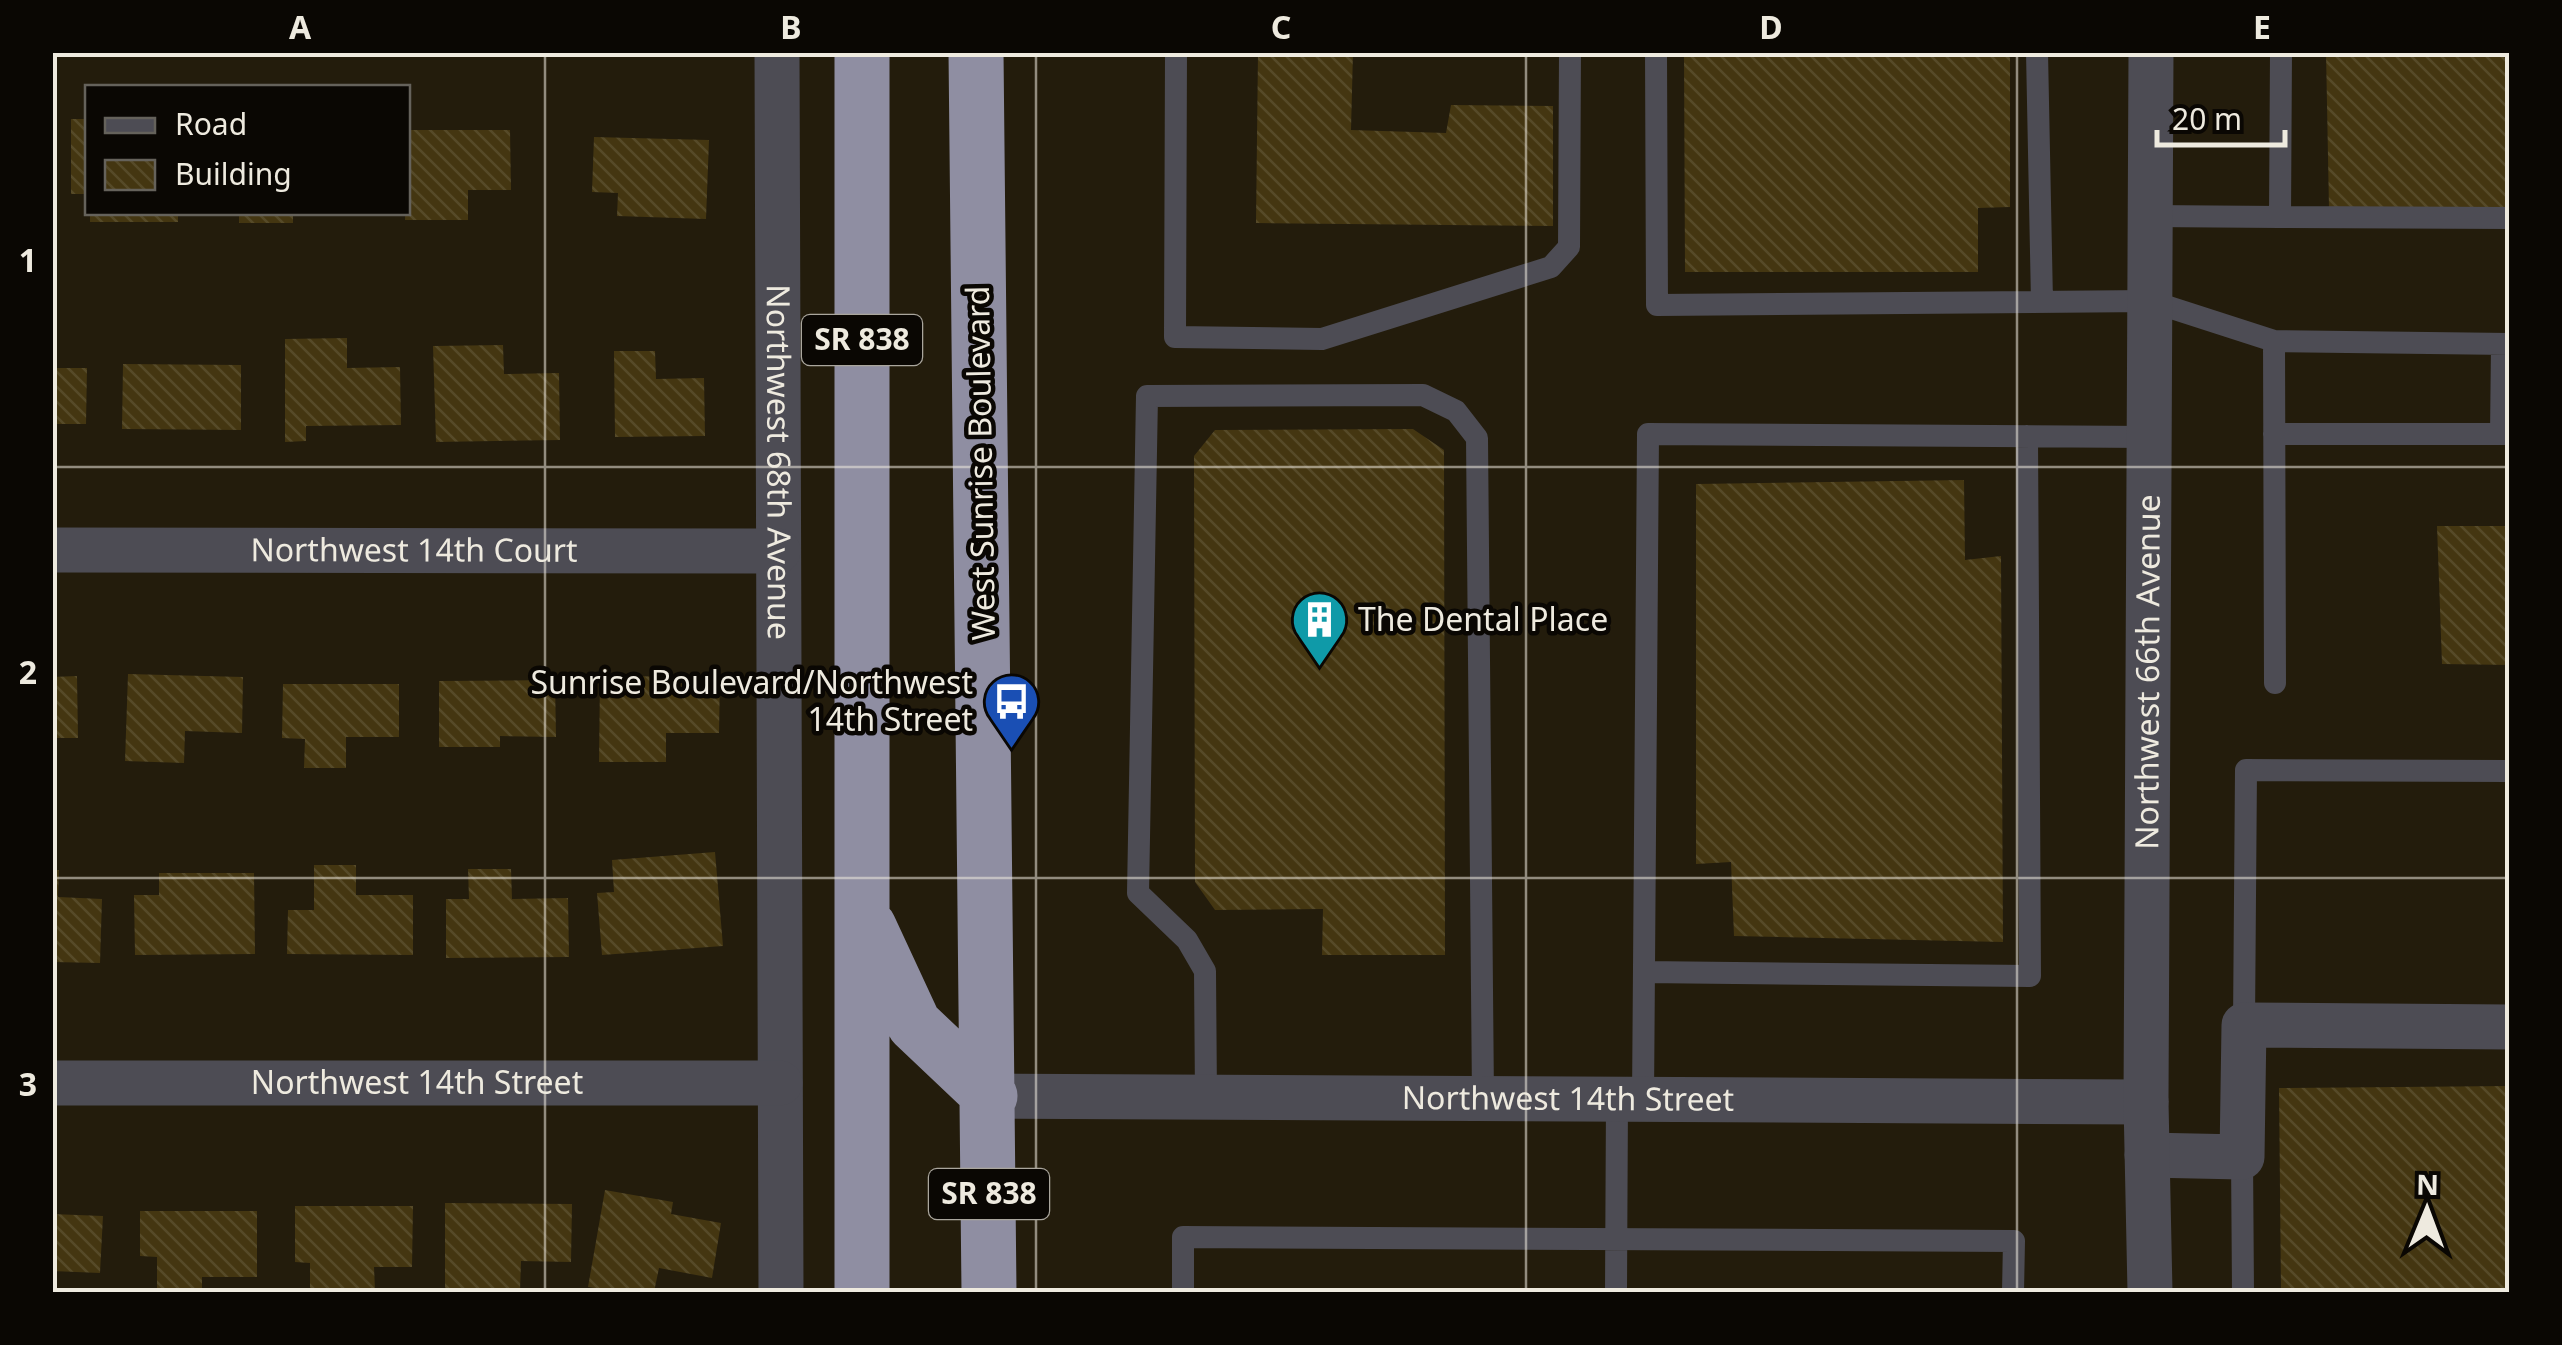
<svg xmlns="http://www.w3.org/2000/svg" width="2562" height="1345" viewBox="0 0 2562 1345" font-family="'Noto Sans',sans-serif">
  <defs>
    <pattern id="building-back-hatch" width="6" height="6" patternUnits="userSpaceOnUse" patternTransform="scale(2.5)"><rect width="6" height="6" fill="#443611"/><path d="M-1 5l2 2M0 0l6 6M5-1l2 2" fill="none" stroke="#564a28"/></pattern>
  </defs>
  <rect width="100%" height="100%" fill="#231c0c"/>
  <!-- building -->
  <path fill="url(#building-back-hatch)" d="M 1258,52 L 1353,52 L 1351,130 L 1446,133 L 1451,105 L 1553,106 L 1553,226 L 1256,223 Z
    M 1684,52 L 2010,52 L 2010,207 L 1978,208 L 1978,272 L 1685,272 Z
    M 2326,52 L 2510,52 L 2510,210 L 2329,209 Z
    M 71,119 L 88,119 L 88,194 L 71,194 Z
    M 408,130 L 510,130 L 511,190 L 468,190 L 468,220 L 405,220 Z
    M 594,137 L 709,140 L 706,219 L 617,216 L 618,193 L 592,192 Z
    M 90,212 L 178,212 L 178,222 L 90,222 Z
    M 239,212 L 293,212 L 293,223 L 239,223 Z
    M 347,338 L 347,368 L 400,367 L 401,425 L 306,426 L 306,441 L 285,442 L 285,339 Z
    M 503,345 L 504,374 L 559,373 L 560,440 L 436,442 L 433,346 Z
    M 614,351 L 655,351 L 656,379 L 704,378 L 705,436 L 615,437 Z
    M 123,364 L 241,365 L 241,430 L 122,429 Z
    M 52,368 L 87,368 L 86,424 L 52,424 Z
    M 1413,429 L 1444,450 L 1445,955 L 1322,955 L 1323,909 L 1215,910 L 1195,882 L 1194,456 L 1215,430 Z
    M 1964,480 L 1965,560 L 2001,556 L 2003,942 L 1734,936 L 1731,862 L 1696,864 L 1696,484 Z
    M 2437,526 L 2510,526 L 2510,665 L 2442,664 Z
    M 128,674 L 243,677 L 242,733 L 185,731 L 184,763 L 125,761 Z
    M 77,676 L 78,738 L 52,738 L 52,677 Z
    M 600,676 L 720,677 L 719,733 L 666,733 L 666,762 L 599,762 Z
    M 555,680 L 556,737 L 500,736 L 500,747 L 439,747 L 439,681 Z
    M 283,684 L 399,684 L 399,737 L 346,737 L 346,768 L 304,768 L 305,739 L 282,738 Z
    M 715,852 L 723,946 L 602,955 L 597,893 L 614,892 L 612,860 Z
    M 314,865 L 356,865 L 356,895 L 413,895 L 413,955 L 287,954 L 288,910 L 314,910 Z
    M 468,869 L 511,869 L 512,899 L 568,898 L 569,957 L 446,958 L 446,899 L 469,899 Z
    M 52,870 L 59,870 L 58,897 L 102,899 L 100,963 L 52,962 Z
    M 159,873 L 254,873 L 255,954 L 135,955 L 134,895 L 159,895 Z
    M 2510,1086 L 2510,1292 L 2281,1292 L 2279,1088 Z
    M 605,1190 L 673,1202 L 671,1214 L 721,1223 L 712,1278 L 659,1268 L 654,1292 L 620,1292 L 588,1287 Z
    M 445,1203 L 572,1204 L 571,1262 L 521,1261 L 520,1291 L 445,1289 Z
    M 295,1206 L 413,1206 L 412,1267 L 374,1267 L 375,1290 L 310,1290 L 310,1263 L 295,1262 Z
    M 140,1211 L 257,1211 L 257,1277 L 202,1277 L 202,1292 L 157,1292 L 157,1257 L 140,1256 Z
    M 52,1214 L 103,1216 L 100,1273 L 52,1271 Z"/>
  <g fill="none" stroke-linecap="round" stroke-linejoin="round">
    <!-- lane -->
    <path stroke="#4d4c54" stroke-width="22" d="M 1176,52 L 1175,337 L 1322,339 L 1551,267 L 1569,247 L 1570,52
      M 1656,52 L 1657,305 L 2150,301 L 2274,341 L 2510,344
      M 2037,52 L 2042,302
      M 2281,52 L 2280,217 L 2510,218
      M 2150,216 L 2280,217
      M 2274,341 L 2275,683
      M 2274,434 L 2510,434
      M 2501,434 L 2502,344
      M 1644,972 L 2030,976 L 2027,436
      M 2244,1025 L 2246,770 L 2510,771
      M 1206,1098 L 1205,971 L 1187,940 L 1138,893 L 1147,396 L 1423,395 L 1456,411 L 1477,438 L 1483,1099
      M 1643,1100 L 1648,434 L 2150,437
      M 2242,1157 L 2243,1292
      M 1183,1292 L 1183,1237 L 2014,1241 L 2013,1292
      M 1616,1292 L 1617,1099"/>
    <!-- street -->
    <g stroke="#4d4c54" stroke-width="45">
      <path id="s1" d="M 777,52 L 781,1292"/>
      <path id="s2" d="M 52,550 L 778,551"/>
      <path id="s3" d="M 52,1083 L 780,1083"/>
      <path id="s4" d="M 990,1096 L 2146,1102"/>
      <path d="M 2147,1155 L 2242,1157 L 2244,1025 L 2510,1027"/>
      <path id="s5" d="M 2150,1292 L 2146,1102 L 2151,52"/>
    </g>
    <!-- highway -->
    <path stroke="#8f8ea2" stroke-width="55" d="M 862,52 L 862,1292
      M 976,52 L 989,1292
      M 869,927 L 914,1024 L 990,1096"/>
  </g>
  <!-- grid -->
  <path fill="none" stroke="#eeeadf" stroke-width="2.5" stroke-opacity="0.55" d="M 545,52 L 545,1292M 1036,52 L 1036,1292M 1526,52 L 1526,1292M 2017,52 L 2017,1292M 52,467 L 2510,467M 52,878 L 2510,878"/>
  <!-- icons -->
  <defs>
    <symbol id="building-pin" viewBox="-11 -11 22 30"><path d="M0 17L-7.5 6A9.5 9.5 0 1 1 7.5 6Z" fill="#0f9aa8" stroke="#0a0703"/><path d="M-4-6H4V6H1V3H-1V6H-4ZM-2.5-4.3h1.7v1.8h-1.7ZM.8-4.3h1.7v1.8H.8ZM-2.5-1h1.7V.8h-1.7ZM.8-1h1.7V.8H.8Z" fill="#fff"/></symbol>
    <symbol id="bus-pin" viewBox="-11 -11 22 30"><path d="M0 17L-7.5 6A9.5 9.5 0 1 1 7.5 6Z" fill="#1a4fb4" stroke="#0a0703"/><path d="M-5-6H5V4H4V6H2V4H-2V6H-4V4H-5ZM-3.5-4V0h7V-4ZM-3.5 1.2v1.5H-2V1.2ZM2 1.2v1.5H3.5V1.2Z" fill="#fff"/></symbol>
  </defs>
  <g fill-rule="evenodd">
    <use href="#building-pin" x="1288" y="588" width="63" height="86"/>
    <use href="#bus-pin" x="980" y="670" width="63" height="86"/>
  </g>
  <g text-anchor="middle" stroke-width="9" stroke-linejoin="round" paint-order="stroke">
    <!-- shield labels -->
    <g fill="#0a0703" stroke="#aaa69d" stroke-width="2.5">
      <rect x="802" y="315" width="120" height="50" rx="8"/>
      <rect x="929" y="1169" width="120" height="50" rx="8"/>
    </g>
    <g font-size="30" font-weight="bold" fill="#eeeadf">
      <text x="862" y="350">SR 838</text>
      <text x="989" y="1204">SR 838</text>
    </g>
    <!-- street labels -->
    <g font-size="32" fill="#eeeadf" stroke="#0a0703">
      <text dy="11" stroke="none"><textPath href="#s1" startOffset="410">Northwest 68th Avenue</textPath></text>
      <text transform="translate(981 463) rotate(-91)" y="11">West Sunrise Boulevard</text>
      <text dy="11" stroke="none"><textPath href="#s2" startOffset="362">Northwest 14th Court</textPath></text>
      <text dy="11" stroke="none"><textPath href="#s5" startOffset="620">Northwest 66th Avenue</textPath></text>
      <text dy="11" stroke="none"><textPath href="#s3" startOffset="365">Northwest 14th Street</textPath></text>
      <text dy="11" stroke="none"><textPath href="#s4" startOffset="578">Northwest 14th Street</textPath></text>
    </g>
    <!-- poi labels -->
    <g font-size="32" fill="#eeeadf" stroke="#0a0703" text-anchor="start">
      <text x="1358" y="631">The Dental Place</text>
      <text x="973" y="694" text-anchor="end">Sunrise Boulevard/Northwest<tspan x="973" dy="37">14th Street</tspan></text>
    </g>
  </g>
  <!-- border -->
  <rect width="2562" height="1345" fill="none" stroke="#0a0703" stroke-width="110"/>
  <!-- legend -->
  <rect x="85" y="85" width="325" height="130" fill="#0a0703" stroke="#65625b" stroke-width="2.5"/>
  <rect x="105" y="118" width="50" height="15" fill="#4d4c54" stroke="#65625b" stroke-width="2.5"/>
  <text x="175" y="135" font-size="30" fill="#eeeadf">Road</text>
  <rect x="105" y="160" width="50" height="30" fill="url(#building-back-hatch)" stroke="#65625b" stroke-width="2.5"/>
  <text x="175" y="185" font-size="30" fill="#eeeadf">Building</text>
  <!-- north arrow -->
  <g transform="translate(2427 1210) rotate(1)" stroke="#0a0703" stroke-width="8" paint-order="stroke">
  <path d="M0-8L18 38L0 25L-18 38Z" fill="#eeeadf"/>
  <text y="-15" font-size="28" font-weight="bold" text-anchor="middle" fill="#eeeadf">N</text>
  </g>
  <!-- scale -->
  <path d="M2157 130v15h128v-15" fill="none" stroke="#eeeadf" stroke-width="5"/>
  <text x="2172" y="130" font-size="30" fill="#eeeadf" stroke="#0a0703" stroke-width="8" paint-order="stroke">20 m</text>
  <rect x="55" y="55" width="2452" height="1235" fill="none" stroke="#eeeadf" stroke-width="4"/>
  <g font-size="32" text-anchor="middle" font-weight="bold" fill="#eeeadf">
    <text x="300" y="39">A</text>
    <text x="791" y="39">B</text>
    <text x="1281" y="39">C</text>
    <text x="1771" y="39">D</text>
    <text x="2262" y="39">E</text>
    <text x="28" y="272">1</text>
    <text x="28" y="684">2</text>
    <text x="28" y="1096">3</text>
  </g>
</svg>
